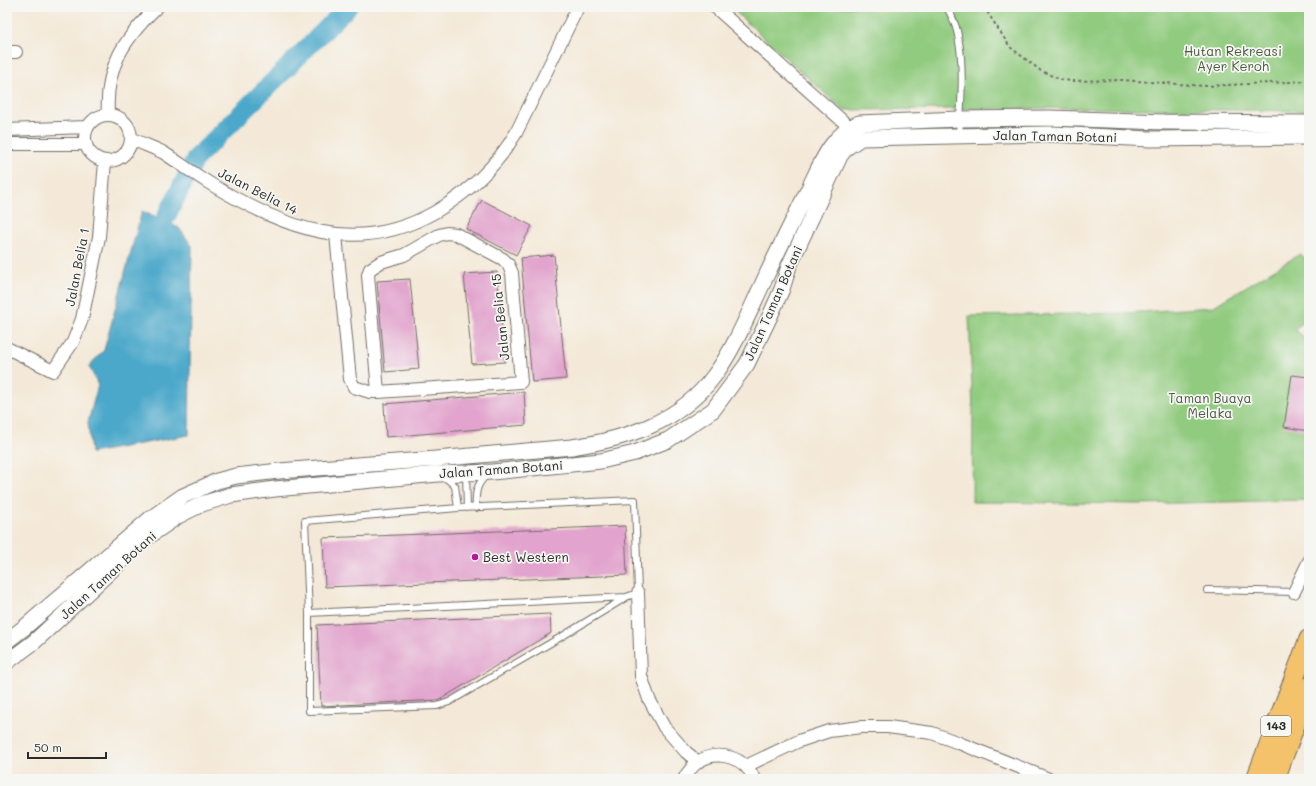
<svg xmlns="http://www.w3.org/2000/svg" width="1316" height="786" viewBox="0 0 1316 786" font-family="Mali,sans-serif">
  <rect width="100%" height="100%" fill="#f6f6f2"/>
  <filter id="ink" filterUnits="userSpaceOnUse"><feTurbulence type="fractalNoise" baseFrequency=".025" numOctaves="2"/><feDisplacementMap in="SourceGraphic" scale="8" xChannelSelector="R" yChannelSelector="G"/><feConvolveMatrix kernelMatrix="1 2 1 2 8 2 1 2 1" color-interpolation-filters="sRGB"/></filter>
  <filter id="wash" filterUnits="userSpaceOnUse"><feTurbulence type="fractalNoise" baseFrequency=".012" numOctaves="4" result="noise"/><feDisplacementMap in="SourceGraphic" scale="16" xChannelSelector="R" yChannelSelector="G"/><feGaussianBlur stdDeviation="0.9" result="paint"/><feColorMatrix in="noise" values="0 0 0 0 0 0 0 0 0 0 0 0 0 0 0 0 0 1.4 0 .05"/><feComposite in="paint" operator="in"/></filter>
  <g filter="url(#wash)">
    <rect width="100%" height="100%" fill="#f4e9d8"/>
    <!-- green -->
    <path fill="#91cb7f" stroke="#5e7b55" d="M 730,7 L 1309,7 L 1309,111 L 1069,108 L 843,110 Z
      M 1300,254 L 1309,261 L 1309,315 L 1295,330 L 1309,341 L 1309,500 L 1139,504 L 972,502 L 973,411 L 969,316 L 1125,313 L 1212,307 Z"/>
    <!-- water -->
    <path fill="#4ca8ca" stroke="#3c6a7a" d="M 142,211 L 179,228 L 192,246 L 189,435 L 91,453 L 88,422 L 98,385 L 89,366 L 104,350 Z"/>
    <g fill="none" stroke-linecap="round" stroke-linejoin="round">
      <!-- river -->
      <path stroke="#4ca8ca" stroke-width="19" d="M 164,221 L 196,158 L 348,7"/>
    </g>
    <g id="blocks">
      <!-- building -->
      <path fill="#e2a4ce" d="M 482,200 L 532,226 L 516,255 L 466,229 Z
        M 554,255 L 566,379 L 532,382 L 521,258 Z
        M 497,272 L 505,362 L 472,364 L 464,274 Z
        M 410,279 L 419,369 L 385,372 L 377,281 Z
        M 1292,375 L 1309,377 L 1309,431 L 1284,427 Z
        M 524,392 L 526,425 L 386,437 L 384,404 Z
        M 625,526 L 627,575 L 325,587 L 323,538 Z
        M 550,614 L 551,633 L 439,700 L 321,706 L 317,625 Z"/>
    </g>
  </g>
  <g filter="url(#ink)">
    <use href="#blocks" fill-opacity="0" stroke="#716e68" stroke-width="1"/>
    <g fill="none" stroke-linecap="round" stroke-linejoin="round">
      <defs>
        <path id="service" d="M 947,7 C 953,18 958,30 959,42 C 964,69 961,107 959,135
          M 466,473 L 467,508
          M 445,477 L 455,486 L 458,508
          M 635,500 L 638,593 L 626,597 L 309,613 L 305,521 L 458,508 Z
          M 476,508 C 475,494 476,484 487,475
          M 1207,590 L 1294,592
          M 309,613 L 309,711 L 437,706 L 449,702 L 566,634 L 625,598"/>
        <path id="minor" d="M 715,7 L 856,133
          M 7,52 L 16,52
          M 108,114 C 105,67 124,39 157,7
          M85 138a23 23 0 1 1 46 0a23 23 0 1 1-46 0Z
          M 7,130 L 86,127
          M 131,138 C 141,144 153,147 164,153 C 181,164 197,176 214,186 C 287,229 356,257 435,212 C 469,192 496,167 516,133 L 578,7
          M 7,144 L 85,144
          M 336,235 L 350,379 L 354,387 L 370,392 L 378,392 L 521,382 L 512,273 L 508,264 L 503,259 L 456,234 L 447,233 L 439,235 L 404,255 L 381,262 L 370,269 L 368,275 L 378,392
          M 7,348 L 53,371 L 73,342 L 82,319 L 99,237 L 105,161
          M 1294,592 L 1309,561
          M 638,593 L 641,676 L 649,699 L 664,727 L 686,752 L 698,762
          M 746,766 L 799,741 L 829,731 L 861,727 L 888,727 L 932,733 L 959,743 L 1049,779
          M 684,779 C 688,772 692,766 698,762 C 717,749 746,757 754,779"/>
        <path id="tertiary" d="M 7,641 L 25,627 L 150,519 L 183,496 L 217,481 L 236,476 L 279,471 L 436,459 L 572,447 C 626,439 680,422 714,376 C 734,349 748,315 762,285 C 777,252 794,219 810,186 C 821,163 832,134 859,123 L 960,119 L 1050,118 L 1164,122 L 1309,123
          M 7,662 L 34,642 L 146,538 L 178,516 L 202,504 L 231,495 L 275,489 L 438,474 L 492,472 L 601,461 L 635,453 L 668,440 L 713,410 L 747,364 L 770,316 L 782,289 L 789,266 L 840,156 L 846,148 L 861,138 L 1051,134 L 1150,139 L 1309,137"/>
        <path id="trunk" d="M 1256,779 L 1309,639
          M 1275,779 L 1309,687"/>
      </defs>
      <!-- service casing -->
      <use href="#service" stroke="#716e68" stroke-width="8"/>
      <!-- minor casing -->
      <use href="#minor" stroke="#716e68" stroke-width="14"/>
      <!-- tertiary casing -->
      <use href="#tertiary" stroke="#716e68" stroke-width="17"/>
      <!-- trunk casing -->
      <use href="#trunk" stroke="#716e68" stroke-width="21"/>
      <!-- path -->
      <path stroke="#716e68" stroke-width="2" stroke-dasharray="3 3" stroke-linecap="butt" d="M 984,7 L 1010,47 L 1041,71 L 1059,79 L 1071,81 L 1122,80 L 1206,86 L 1309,81"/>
      <!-- service -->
      <use href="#service" stroke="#fff" stroke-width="6"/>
      <!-- minor -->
      <use href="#minor" stroke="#fff" stroke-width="12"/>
      <!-- tertiary -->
      <use href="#tertiary" stroke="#fff" stroke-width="15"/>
      <!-- trunk -->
      <use href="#trunk" stroke="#f3c26a" stroke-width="19"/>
    </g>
  </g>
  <!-- markers -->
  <circle fill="#b5179e" stroke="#f6f6f2" stroke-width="1.5" cx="475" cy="557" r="4"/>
  <g text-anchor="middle" stroke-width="3.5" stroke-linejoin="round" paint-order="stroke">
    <!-- shield labels -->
    <rect fill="#f6f6f2" stroke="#686867" stroke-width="1" x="1261" y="716" width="30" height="20" rx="3"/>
    <g font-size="12" font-weight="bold" fill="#2b2b2b">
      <text x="1276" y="730">143</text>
    </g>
    <!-- park labels -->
    <g font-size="13" fill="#4a5b44" stroke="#f6f6f2">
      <text x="1233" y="56">Hutan Rekreasi<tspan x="1233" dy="15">Ayer Keroh</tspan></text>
      <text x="1210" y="403">Taman Buaya<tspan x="1210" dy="15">Melaka</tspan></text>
    </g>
    <!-- street labels -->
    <g font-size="13" fill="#2b2b2b" stroke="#f6f6f2">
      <text transform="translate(1055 136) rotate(1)" y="5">Jalan Taman Botani</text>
      <text transform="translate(258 191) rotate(27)" y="5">Jalan Belia 14</text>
      <text transform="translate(77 267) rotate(-79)" y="5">Jalan Belia 1</text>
      <text transform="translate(773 303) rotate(-66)" y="5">Jalan Taman Botani</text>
      <text transform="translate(500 317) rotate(-96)" y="5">Jalan Belia 15</text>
      <text transform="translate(501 469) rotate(-4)" y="5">Jalan Taman Botani</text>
      <text transform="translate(108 575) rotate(-42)" y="5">Jalan Taman Botani</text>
    </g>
    <!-- poi labels -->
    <g font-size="13" fill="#2b2b2b" stroke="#f6f6f2" text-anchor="start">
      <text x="483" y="562">Best Western</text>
    </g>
  </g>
  <!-- margin -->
  <rect width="1316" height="786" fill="none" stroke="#f6f6f2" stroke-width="24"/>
  <!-- scale -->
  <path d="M28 752v6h78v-6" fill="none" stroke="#2b2b2b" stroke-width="2"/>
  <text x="34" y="752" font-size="12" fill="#2b2b2b" stroke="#f6f6f2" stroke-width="3" paint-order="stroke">50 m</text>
</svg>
